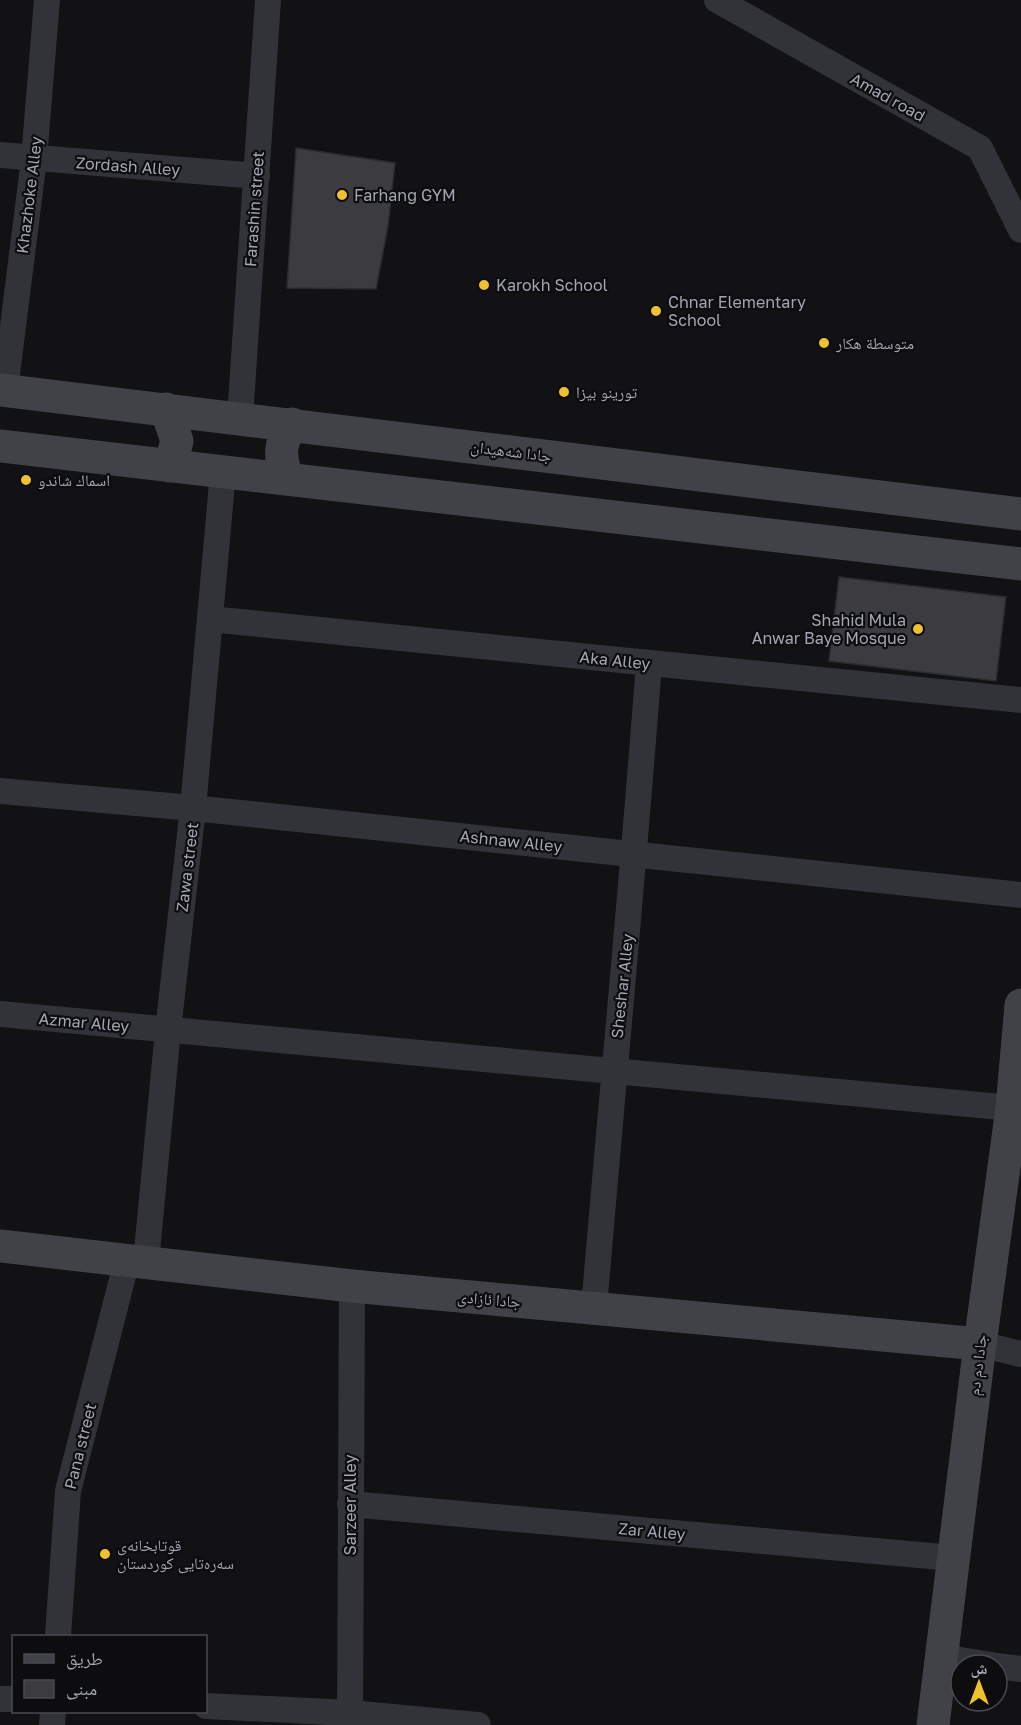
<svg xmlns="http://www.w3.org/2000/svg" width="1021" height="1725" viewBox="0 0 1021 1725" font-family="'Golos Text','Noto Naskh Arabic',sans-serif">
  <rect width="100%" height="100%" fill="#121113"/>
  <!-- building -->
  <path fill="#3c3b40" stroke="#2c2b2f" stroke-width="1.5" d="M 296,148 L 395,163 L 388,226 L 376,289 L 287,288 Z
    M 839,577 L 1006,597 L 996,681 L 829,661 Z"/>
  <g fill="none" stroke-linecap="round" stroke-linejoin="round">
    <!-- street -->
    <path stroke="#323338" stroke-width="26" d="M 717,0 L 980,148 L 1021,230
      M 0,155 L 257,176
      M 5,390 L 34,159 L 47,0
      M 240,418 L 268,0
      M 210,619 L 1021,700
      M 0,791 L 193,808 L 1021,895
      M 0,1014 L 1012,1108
      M 146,1262 L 168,1030 L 193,808 L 223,472
      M 594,1308 C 612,1093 633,878 649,663
      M 980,1344 L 1021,1354
      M 350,1504 L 953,1558
      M 58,1636 L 68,1491 L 127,1260
      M 941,1657 L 992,1665
      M 997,1666 L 1021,1669
      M 0,1699 L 14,1699
      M 206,1706 L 350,1713 L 478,1725
      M 52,1725 L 53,1712
      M 350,1725 L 352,1286"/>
    <!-- secondary -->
    <path stroke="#414248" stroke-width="33" d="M 0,390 L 1021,514
      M 166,409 L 177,441 L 170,466
      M 0,446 L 1021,564
      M 287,479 C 280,455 278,446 292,424
      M 0,1246 L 352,1286 L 980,1344
      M 933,1725 L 980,1344 L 1012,1108 L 1021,1005"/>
  </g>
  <!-- markers -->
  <g fill="#efc12e" stroke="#0d0c0e" stroke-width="2">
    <circle cx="342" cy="195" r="6"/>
    <circle cx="484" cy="285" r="6"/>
    <circle cx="656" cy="311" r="6"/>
    <circle cx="824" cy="343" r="6"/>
    <circle cx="564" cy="392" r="6"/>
    <circle cx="26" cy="480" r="6"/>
    <circle cx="918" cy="629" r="6"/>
    <circle cx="105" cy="1554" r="6"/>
  </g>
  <g text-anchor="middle" stroke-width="4.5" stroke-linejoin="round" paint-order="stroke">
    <!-- street labels -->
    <g font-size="16" fill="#a3a6b3" stroke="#0d0c0e">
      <text transform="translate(888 97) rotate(29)" y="6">Amad road</text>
      <text transform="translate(128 166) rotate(4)" y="6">Zordash Alley</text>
      <text transform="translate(29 195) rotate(-83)" y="6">Khazhoke Alley</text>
      <text transform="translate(254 209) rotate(-86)" y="6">Farashin street</text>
      <text transform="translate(511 451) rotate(7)" y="6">جادا شەهیدان</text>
      <text transform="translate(615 660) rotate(6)" y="6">Aka Alley</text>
      <text transform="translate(511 841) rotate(6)" y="6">Ashnaw Alley</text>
      <text transform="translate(187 867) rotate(-83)" y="6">Zawa street</text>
      <text transform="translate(622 986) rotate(-84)" y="6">Sheshar Alley</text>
      <text transform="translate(84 1022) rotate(5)" y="6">Azmar Alley</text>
      <text transform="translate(489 1299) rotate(5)" y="6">جادا ئازادی</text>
      <text transform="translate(977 1365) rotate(-83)" y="6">جادا دم دم</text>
      <text transform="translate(80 1446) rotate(-76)" y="6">Pana street</text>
      <text transform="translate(350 1505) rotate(-90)" y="6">Sarzeer Alley</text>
      <text transform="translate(652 1531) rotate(5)" y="6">Zar Alley</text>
    </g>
    <!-- poi labels -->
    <g font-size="16" fill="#a3a6b3" stroke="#0d0c0e" text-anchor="start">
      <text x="354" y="201">Farhang GYM</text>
      <text x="496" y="291">Karokh School</text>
      <text x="668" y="308">Chnar Elementary<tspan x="668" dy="18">School</tspan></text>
      <text x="836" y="349">متوسطة هكار</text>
      <text x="576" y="398">تورينو بيزا</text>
      <text x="38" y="486">اسماك شاندو</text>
      <text x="906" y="626" text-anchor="end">Shahid Mula<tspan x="906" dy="18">Anwar Baye Mosque</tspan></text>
      <text x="117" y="1551">قوتابخانەی<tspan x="117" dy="18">سەرەتایی کوردستان</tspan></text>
    </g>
  </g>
  <!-- legend -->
  <rect x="12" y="1635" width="195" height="78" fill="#0d0c0e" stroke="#494a50" stroke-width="1.5"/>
  <rect x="24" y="1654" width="30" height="9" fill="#414248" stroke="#494a50" stroke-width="1.5"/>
  <text x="66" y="1665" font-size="18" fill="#a3a6b3">طريق</text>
  <rect x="24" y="1680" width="30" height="18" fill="#3c3b40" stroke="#494a50" stroke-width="1.5"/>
  <text x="66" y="1695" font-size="18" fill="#a3a6b3">مبنى</text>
  <!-- north arrow -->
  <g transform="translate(979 1683)"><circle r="28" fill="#0d0c0e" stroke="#494a50" stroke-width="1.5"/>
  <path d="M0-4.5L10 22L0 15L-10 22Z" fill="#efc12e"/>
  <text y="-9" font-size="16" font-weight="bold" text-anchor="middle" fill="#a3a6b3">ش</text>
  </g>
</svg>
